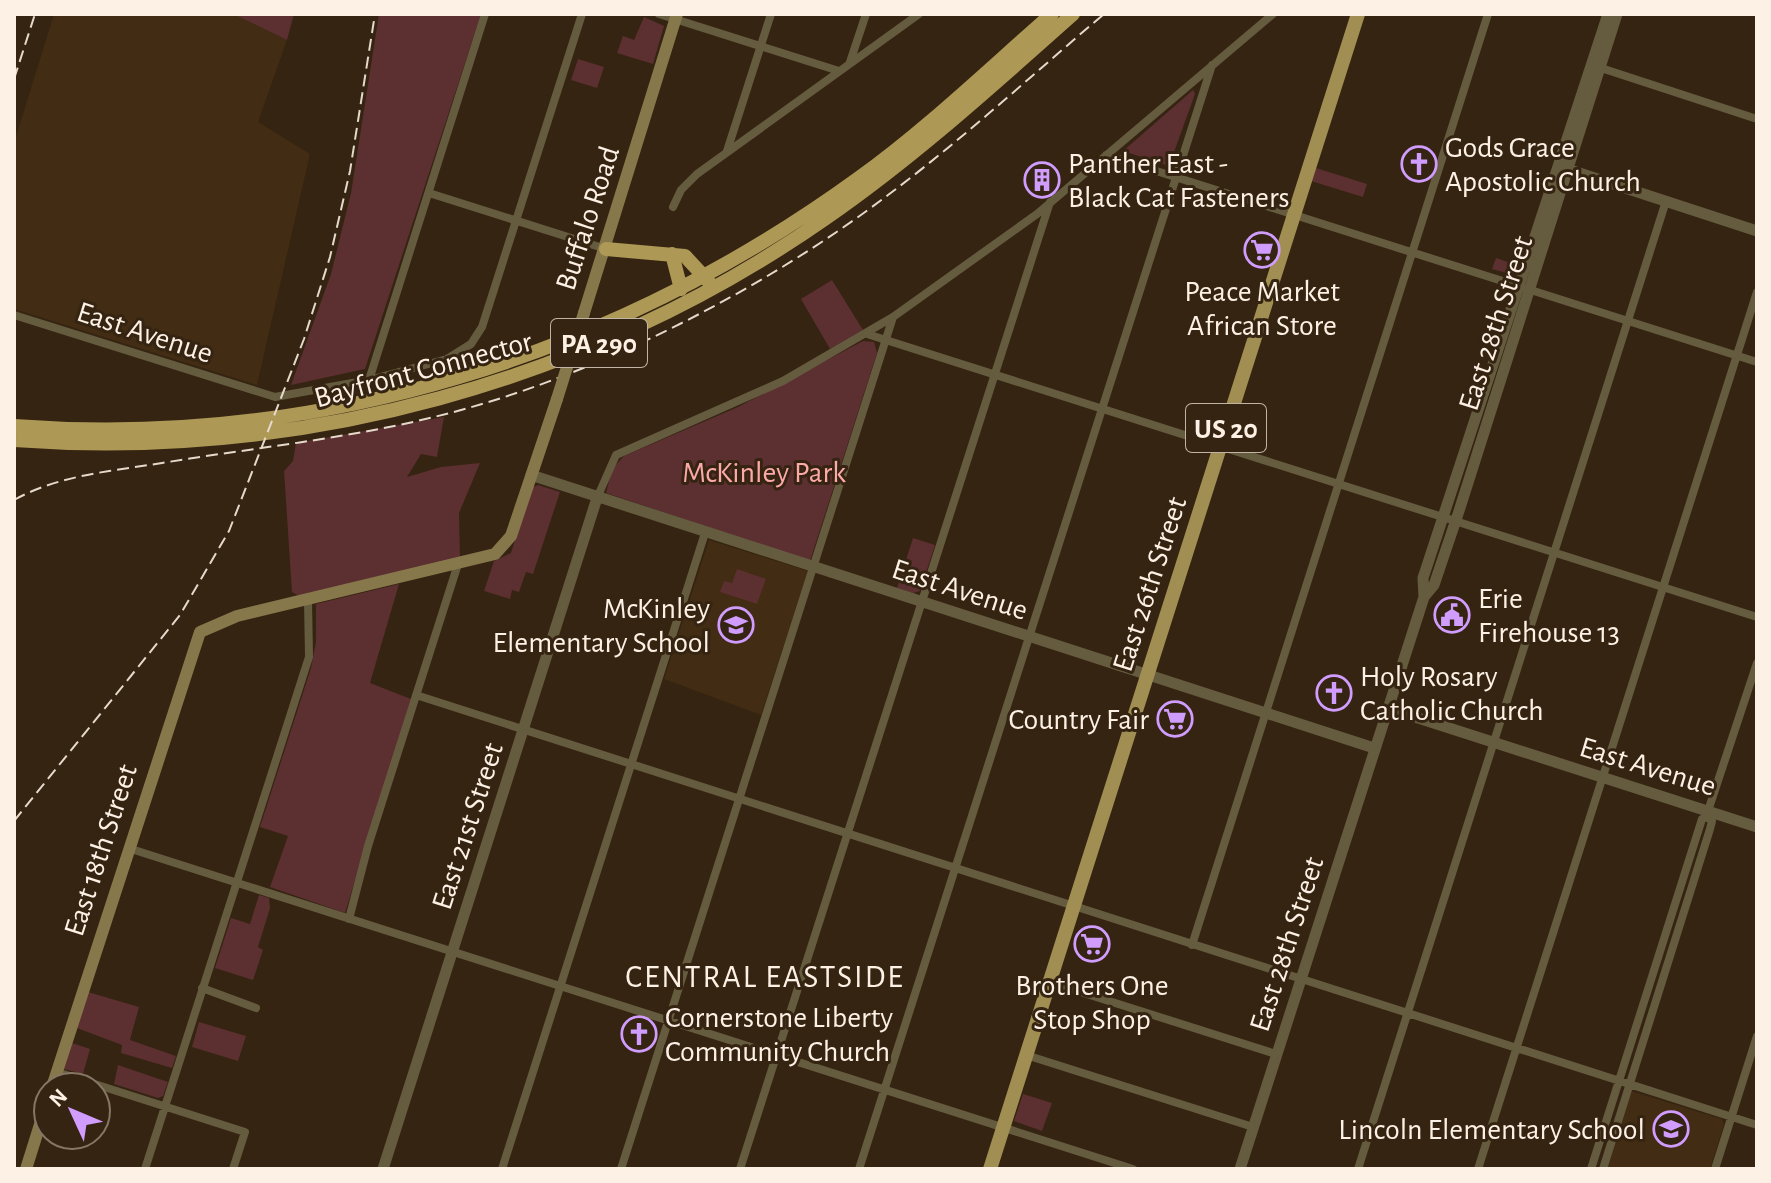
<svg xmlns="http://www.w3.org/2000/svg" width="1771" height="1183" viewBox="0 0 1771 1183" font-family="'Alegreya Sans',sans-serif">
  <rect width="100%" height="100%" fill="#352411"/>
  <!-- built -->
  <path fill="#422c13" d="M 54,14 L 233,14 L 287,40 L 258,122 L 310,154 L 257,385 L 14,309 L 14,143 Z
    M 709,540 L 808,571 L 761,715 L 664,679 Z
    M 1631,1091 L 1722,1119 L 1724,1124 L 1710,1169 L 1606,1169 Z"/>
  <!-- green -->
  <path fill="#5c2f30" d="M 233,14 L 294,14 L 287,40 Z
    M 379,14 L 481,14 L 365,369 L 291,385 L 331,274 L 351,193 Z
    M 644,17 L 664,26 L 653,64 L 617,53 L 623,36 L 634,40 Z
    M 578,59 L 604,67 L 597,88 L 571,80 Z
    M 1193,90 L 1195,94 L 1169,166 L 1123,151 Z
    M 1316,168 L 1367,184 L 1363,197 L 1311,181 Z
    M 1496,258 L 1517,265 L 1514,275 L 1492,269 Z
    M 832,280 L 863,330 L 830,349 L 801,299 Z
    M 863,341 L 874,342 L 877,353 L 810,561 L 606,493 L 612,469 L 624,456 L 738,407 Z
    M 444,417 L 437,457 L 421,454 L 407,477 L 441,467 L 480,463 L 459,513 L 460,558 L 299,596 L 292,592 L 284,471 L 293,461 L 296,443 Z
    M 538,485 L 560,492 L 533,574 L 526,572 L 519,592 L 512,590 L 510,599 L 484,591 L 494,561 L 511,553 L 532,488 Z
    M 913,538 L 935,545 L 920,591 L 913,593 L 897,588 Z
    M 737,569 L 766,579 L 757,604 L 720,592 L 724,581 L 732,583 Z
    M 399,584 L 370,683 L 411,699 L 345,913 L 270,887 L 288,836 L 260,827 L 311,668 L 316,642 L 316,604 Z
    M 259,895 L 269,898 L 270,908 L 258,947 L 263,950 L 253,980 L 215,968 L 231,918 L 250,924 Z
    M 88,992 L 139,1007 L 130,1040 L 176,1056 L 172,1068 L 121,1053 L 122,1045 L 77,1028 Z
    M 199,1022 L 246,1036 L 238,1061 L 192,1047 Z
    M 72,1043 L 90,1049 L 83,1074 L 64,1069 Z
    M 118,1065 L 168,1082 L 163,1096 L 158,1098 L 114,1084 Z
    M 1023,1094 L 1052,1103 L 1042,1131 L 1014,1121 Z"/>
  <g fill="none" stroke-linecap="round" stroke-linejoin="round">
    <!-- minor -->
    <path stroke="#655c40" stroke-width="8" d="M 659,14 L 839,71
      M 850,62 L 866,14
      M 1601,68 L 1757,119
      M 727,151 L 771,14
      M 1106,155 L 1757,362
      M 429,193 L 606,249
      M 673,207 L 681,190 L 697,174 L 919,14
      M 14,315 L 275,397 L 369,380 L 447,359 L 471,344 L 482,327 L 582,14
      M 867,334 L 1757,617
      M 369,380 L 485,14
      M 597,498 L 616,455 L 783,381 L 893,317 L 1037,214 L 1273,14
      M 416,695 L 1757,1125
      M 1707,814 L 1757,663
      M 128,848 L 1133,1169
      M 349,919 L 368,846 L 458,564
      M 1192,945 L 1488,14
      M 1049,982 L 1276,1054
      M 202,988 L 256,1008
      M 1026,1055 L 1253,1127
      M 57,1072 L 245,1132 L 233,1169
      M 145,1169 L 309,657 L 308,600
      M 502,1169 L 705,533
      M 621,1169 L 893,317
      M 740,1169 L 1050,202
      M 859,1169 L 1212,65
      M 1358,1169 L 1666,201
      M 1478,1169 L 1757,292
      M 1591,1169 L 1702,819 L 1707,817 L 1712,821 L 1710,829 L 1603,1169
      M 1715,1169 L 1757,1036"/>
    <!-- tertiary -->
    <path stroke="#655c40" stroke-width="11" d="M 1564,168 L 1757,231
      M 531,475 L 1374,748
      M 1424,597 L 1434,585 L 1459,511 L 1617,14
      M 1387,708 L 1757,827
      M 383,1169 L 597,498
      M 1240,1169 L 1424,597 L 1423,578 L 1608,14"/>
    <!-- secondary -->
    <path stroke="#87784b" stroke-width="12" d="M 584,313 L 677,14
      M 52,1087 L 200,632 L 237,616 L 495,554 L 511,536 L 557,399
      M 26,1169 L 48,1099"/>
    <!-- primary -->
    <path stroke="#a18e53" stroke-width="14" d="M 990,1169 L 1358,14"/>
    <!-- trunk -->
    <path stroke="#ad9856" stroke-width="14" d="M 606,249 L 685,256 L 709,282
      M 672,254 L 681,289
      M 14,426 C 317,449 614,356 859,178 C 927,129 988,70 1052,14
      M 14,440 C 300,461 591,382 826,218 C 914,157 993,85 1073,14"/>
    <!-- rail -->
    <path stroke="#e5d9cc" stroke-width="2" stroke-dasharray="12 6" stroke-linecap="butt" d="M 14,79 L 35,14
      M 14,500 C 59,475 112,471 162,463 C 252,448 345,439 434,417 C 588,380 762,291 888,195 C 963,139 1033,74 1104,14
      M 14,821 L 180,615 L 229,531 L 304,339 L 330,257 L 350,171 L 375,14"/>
    <!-- secondary-bridge -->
    <path stroke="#87784b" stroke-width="12" d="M 557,399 L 584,313"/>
  </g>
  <!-- icons -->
  <defs>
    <symbol id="church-ring" viewBox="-11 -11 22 22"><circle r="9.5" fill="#352411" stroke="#d09dfe" stroke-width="1.5"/><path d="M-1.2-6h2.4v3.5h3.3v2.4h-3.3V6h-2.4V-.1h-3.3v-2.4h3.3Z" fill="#d09dfe"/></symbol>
    <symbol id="building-ring" viewBox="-11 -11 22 22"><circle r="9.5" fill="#352411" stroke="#d09dfe" stroke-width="1.5"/><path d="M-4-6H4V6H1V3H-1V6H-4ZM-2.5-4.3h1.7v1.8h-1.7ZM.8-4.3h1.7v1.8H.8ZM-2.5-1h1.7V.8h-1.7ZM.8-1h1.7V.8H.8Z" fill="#d09dfe"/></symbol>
    <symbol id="supermarket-ring" viewBox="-11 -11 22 22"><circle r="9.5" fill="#352411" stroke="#d09dfe" stroke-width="1.5"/><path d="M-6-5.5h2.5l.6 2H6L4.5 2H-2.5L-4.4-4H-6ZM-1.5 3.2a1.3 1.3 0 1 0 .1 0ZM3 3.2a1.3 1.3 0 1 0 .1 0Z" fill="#d09dfe"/></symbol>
    <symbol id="civic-ring" viewBox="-11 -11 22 22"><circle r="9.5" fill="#352411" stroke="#d09dfe" stroke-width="1.5"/><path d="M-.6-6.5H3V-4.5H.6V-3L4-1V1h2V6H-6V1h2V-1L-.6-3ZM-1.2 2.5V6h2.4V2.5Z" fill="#d09dfe"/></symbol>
    <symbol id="school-ring" viewBox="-11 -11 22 22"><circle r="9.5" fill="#352411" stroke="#d09dfe" stroke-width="1.5"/><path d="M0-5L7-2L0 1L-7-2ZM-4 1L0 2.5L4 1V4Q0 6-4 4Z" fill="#d09dfe"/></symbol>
  </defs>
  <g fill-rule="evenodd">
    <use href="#church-ring" x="1399" y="144" width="40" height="40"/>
    <use href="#building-ring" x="1022" y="160" width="40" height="40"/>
    <use href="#supermarket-ring" x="1242" y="230" width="40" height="40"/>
    <use href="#civic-ring" x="1432" y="595" width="40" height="40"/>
    <use href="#school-ring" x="716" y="605" width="40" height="40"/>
    <use href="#church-ring" x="1314" y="673" width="40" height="40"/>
    <use href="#supermarket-ring" x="1155" y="699" width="40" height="40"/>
    <use href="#supermarket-ring" x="1072" y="924" width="40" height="40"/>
    <use href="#church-ring" x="619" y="1014" width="40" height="40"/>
    <use href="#school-ring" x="1651" y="1109" width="40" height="40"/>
  </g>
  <g text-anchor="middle" stroke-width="6" stroke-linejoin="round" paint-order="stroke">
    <!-- shield labels -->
    <g fill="#352411" stroke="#c1b4a5" stroke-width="2">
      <rect x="551" y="319" width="96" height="48" rx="6"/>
      <rect x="1186" y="404" width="80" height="48" rx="6"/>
    </g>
    <g font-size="28" font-weight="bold" fill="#fdf1e5">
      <text x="599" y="353">PA 290</text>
      <text x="1226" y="438">US 20</text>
    </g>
    <!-- poi labels -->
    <g font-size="30" fill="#fdf1e5" stroke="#352411" text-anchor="start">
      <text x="1445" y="157">Gods Grace<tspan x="1445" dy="34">Apostolic Church</tspan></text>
      <text x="1068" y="173">Panther East -<tspan x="1068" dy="34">Black Cat Fasteners</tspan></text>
      <text x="1262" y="301" text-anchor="middle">Peace Market<tspan x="1262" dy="34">African Store</tspan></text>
      <text x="1478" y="608">Erie<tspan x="1478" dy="34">Firehouse 13</tspan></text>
      <text x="710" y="618" text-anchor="end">McKinley<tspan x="710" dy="34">Elementary School</tspan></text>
      <text x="1360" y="686">Holy Rosary<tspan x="1360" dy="34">Catholic Church</tspan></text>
      <text x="1149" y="729" text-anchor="end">Country Fair</text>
      <text x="1092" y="995" text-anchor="middle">Brothers One<tspan x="1092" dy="34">Stop Shop</tspan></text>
      <text x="665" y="1027">Cornerstone Liberty<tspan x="665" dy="34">Community Church</tspan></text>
      <text x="1645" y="1139" text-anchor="end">Lincoln Elementary School</text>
    </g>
    <!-- street labels -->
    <g font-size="30" fill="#fdf1e5" stroke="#352411">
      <text transform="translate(587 218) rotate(-72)" y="10">Buffalo Road</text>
      <text transform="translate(1495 323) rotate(-72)" y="10">East 28th Street</text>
      <text transform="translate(145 332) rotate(18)" y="10">East Avenue</text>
      <text transform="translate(423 369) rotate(-15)" y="10">Bayfront Connector</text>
      <text transform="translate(1149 584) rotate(-72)" y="10">East 26th Street</text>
      <text transform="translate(960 589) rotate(18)" y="10">East Avenue</text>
      <text transform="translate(1648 766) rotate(17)" y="10">East Avenue</text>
      <text transform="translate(467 826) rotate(-72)" y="10">East 21st Street</text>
      <text transform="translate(100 850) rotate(-72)" y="10">East 18th Street</text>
      <text transform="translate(1286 944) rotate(-72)" y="10">East 28th Street</text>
    </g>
    <!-- park labels -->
    <g font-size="30" fill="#fea9a9" stroke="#352411">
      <text x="764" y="482">McKinley Park</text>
    </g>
    <!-- neighbourhood labels -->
    <g font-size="32" letter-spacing="2" fill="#fdf1e5" stroke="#352411">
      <text x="765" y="987">CENTRAL EASTSIDE</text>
    </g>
  </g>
  <!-- border -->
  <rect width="1771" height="1183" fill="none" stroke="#fdf1e5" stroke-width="32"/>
  <!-- north arrow -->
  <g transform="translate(72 1111) rotate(314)"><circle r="38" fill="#352411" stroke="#857666" stroke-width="2"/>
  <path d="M0-6L14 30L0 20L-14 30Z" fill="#d09dfe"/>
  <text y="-12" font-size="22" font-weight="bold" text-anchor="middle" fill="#fdf1e5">N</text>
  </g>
</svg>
